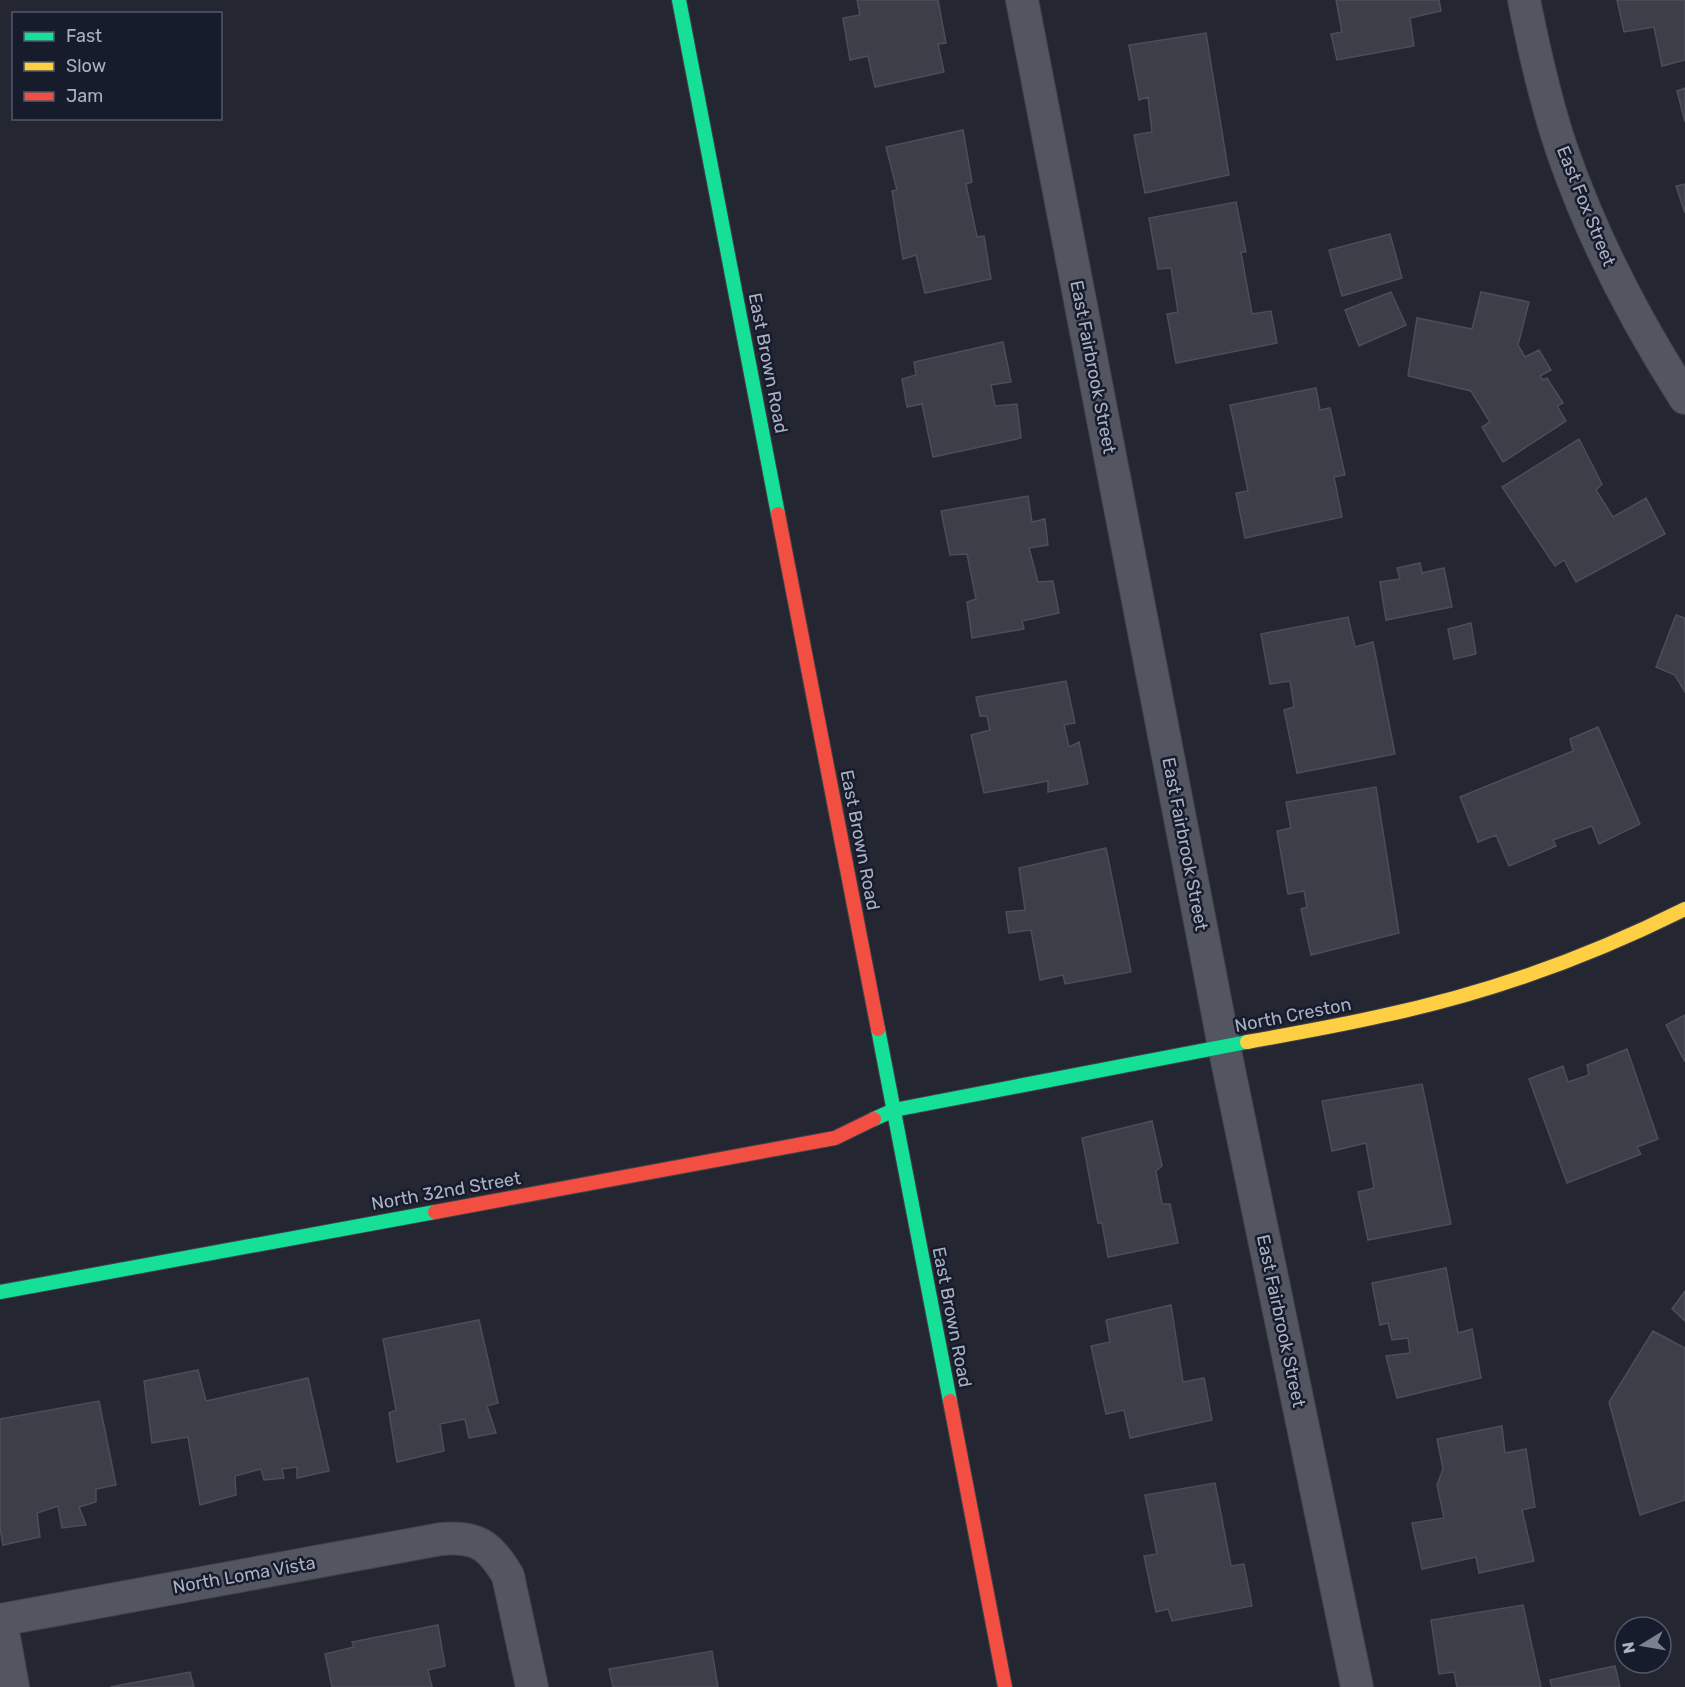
<svg xmlns="http://www.w3.org/2000/svg" width="1685" height="1687" viewBox="0 0 1685 1687" font-family="Rubik,sans-serif">
  <rect width="100%" height="100%" fill="#242731"/>
  <!-- building -->
  <path fill="#3c3e48" stroke="#4b4e5a" stroke-width="1.5" d="M 857,0 L 938,0 L 946,43 L 938,44 L 944,72 L 875,87 L 868,56 L 850,60 L 843,18 L 860,15 Z
    M 1336,0 L 1439,0 L 1441,11 L 1410,18 L 1414,46 L 1337,60 L 1331,34 L 1342,32 Z
    M 1617,0 L 1685,0 L 1685,60 L 1662,66 L 1654,27 L 1624,32 Z
    M 1206,33 L 1229,175 L 1145,193 L 1134,135 L 1152,132 L 1148,97 L 1139,100 L 1129,45 Z
    M 1685,88 L 1685,122 L 1677,91 Z
    M 963,130 L 972,182 L 966,184 L 977,237 L 984,236 L 991,279 L 925,293 L 916,255 L 903,259 L 892,191 L 897,190 L 886,147 Z
    M 1685,184 L 1685,213 L 1676,186 Z
    M 1236,202 L 1246,252 L 1241,252 L 1252,314 L 1271,311 L 1277,343 L 1176,363 L 1167,314 L 1178,312 L 1171,268 L 1158,269 L 1149,218 Z
    M 1390,234 L 1402,278 L 1342,296 L 1329,250 Z
    M 1391,292 L 1406,325 L 1359,346 L 1345,310 Z
    M 1481,292 L 1529,302 L 1518,345 L 1525,357 L 1539,350 L 1551,370 L 1540,376 L 1543,380 L 1547,378 L 1563,403 L 1557,406 L 1566,421 L 1503,462 L 1482,427 L 1490,422 L 1471,391 L 1408,376 L 1417,318 L 1472,329 Z
    M 1003,342 L 1011,382 L 991,385 L 995,406 L 1017,404 L 1021,438 L 933,457 L 922,404 L 907,407 L 902,379 L 916,375 L 914,362 Z
    M 1316,388 L 1320,410 L 1330,408 L 1345,475 L 1334,477 L 1342,517 L 1245,538 L 1236,493 L 1248,491 L 1230,405 Z
    M 1579,439 L 1602,484 L 1596,490 L 1613,517 L 1646,498 L 1665,534 L 1576,582 L 1564,560 L 1555,566 L 1502,487 Z
    M 1028,496 L 1032,522 L 1045,519 L 1048,545 L 1029,548 L 1038,582 L 1053,581 L 1059,613 L 1022,621 L 1024,629 L 972,638 L 967,602 L 976,599 L 967,554 L 950,555 L 941,511 Z
    M 1420,563 L 1422,573 L 1444,568 L 1452,607 L 1386,620 L 1380,582 L 1400,579 L 1397,568 Z
    M 1676,615 L 1685,618 L 1685,692 L 1675,675 L 1656,667 Z
    M 1348,617 L 1355,647 L 1373,642 L 1395,754 L 1297,773 L 1284,710 L 1294,707 L 1290,681 L 1270,684 L 1261,634 Z
    M 1471,623 L 1476,654 L 1454,659 L 1448,629 Z
    M 1066,681 L 1075,723 L 1064,725 L 1069,747 L 1079,742 L 1088,784 L 1048,792 L 1048,781 L 984,793 L 971,735 L 990,730 L 987,716 L 980,716 L 976,697 Z
    M 1598,727 L 1640,824 L 1599,844 L 1592,826 L 1553,840 L 1556,846 L 1509,866 L 1496,835 L 1478,842 L 1460,797 L 1573,751 L 1570,739 Z
    M 1376,787 L 1399,933 L 1311,955 L 1301,909 L 1307,907 L 1304,891 L 1288,894 L 1277,831 L 1291,828 L 1286,802 Z
    M 1106,848 L 1131,972 L 1065,984 L 1063,975 L 1040,980 L 1031,930 L 1009,933 L 1006,912 L 1025,910 L 1019,868 Z
    M 1685,1015 L 1685,1062 L 1666,1025 Z
    M 1627,1049 L 1658,1139 L 1637,1147 L 1641,1154 L 1567,1183 L 1529,1079 L 1563,1066 L 1568,1082 L 1589,1075 L 1587,1065 Z
    M 1422,1084 L 1451,1224 L 1368,1240 L 1358,1192 L 1374,1188 L 1366,1143 L 1332,1151 L 1322,1101 Z
    M 1152,1121 L 1162,1166 L 1156,1171 L 1162,1204 L 1170,1204 L 1178,1243 L 1108,1257 L 1102,1223 L 1098,1223 L 1082,1138 Z
    M 1446,1268 L 1458,1333 L 1472,1329 L 1481,1378 L 1397,1398 L 1386,1356 L 1410,1353 L 1408,1338 L 1392,1340 L 1388,1323 L 1380,1325 L 1372,1283 Z
    M 1685,1291 L 1685,1321 L 1672,1309 Z
    M 1171,1305 L 1183,1382 L 1204,1378 L 1212,1420 L 1130,1438 L 1124,1410 L 1106,1414 L 1091,1346 L 1110,1342 L 1106,1320 Z
    M 479,1320 L 498,1403 L 487,1406 L 496,1433 L 469,1438 L 465,1419 L 440,1424 L 444,1451 L 397,1462 L 389,1413 L 396,1410 L 383,1339 Z
    M 1653,1331 L 1685,1348 L 1685,1500 L 1640,1515 L 1609,1402 Z
    M 198,1370 L 206,1401 L 308,1378 L 329,1471 L 297,1478 L 297,1467 L 282,1469 L 284,1478 L 264,1480 L 261,1469 L 235,1476 L 236,1495 L 200,1505 L 188,1437 L 152,1443 L 144,1381 Z
    M 99,1401 L 116,1485 L 96,1489 L 96,1502 L 79,1507 L 86,1525 L 62,1528 L 58,1506 L 37,1513 L 40,1537 L 3,1545 L 0,1528 L 0,1419 Z
    M 1502,1426 L 1505,1453 L 1526,1449 L 1535,1507 L 1522,1510 L 1534,1561 L 1479,1573 L 1476,1557 L 1422,1569 L 1412,1523 L 1444,1518 L 1437,1485 L 1443,1469 L 1437,1439 Z
    M 1215,1483 L 1231,1566 L 1244,1564 L 1252,1606 L 1172,1621 L 1168,1609 L 1156,1612 L 1144,1556 L 1157,1554 L 1145,1495 Z
    M 1523,1605 L 1541,1687 L 1457,1687 L 1454,1672 L 1439,1674 L 1431,1620 Z
    M 438,1625 L 445,1666 L 428,1670 L 432,1687 L 332,1687 L 325,1654 L 354,1647 L 352,1642 Z
    M 712,1651 L 718,1687 L 613,1687 L 609,1669 Z
    M 1615,1666 L 1620,1687 L 1552,1687 L 1550,1680 Z
    M 190,1672 L 194,1687 L 110,1687 Z"/>
  <g fill="none" stroke-linecap="round" stroke-linejoin="round">
    <defs>
      <path id="street" d="M 1022,0 L 1224,1046 L 1357,1687
        M 1524,0 C 1534,50 1545,101 1562,150 C 1592,237 1635,320 1685,398
        M 0,1620 L 441,1539 C 477,1536 490,1545 508,1576 L 532,1687
        M 1,1620 L 13,1687"/>
      <path id="fast" d="M 679,0 L 778,514
        M 878,1029 L 950,1401
        M 874,1119 L 894,1110 L 1247,1042
        M 0,1292 L 435,1212"/>
      <path id="slow" d="M 1247,1042 C 1292,1034 1337,1026 1381,1016 C 1486,994 1589,957 1685,909"/>
      <path id="jam" d="M 778,514 L 878,1029
        M 435,1212 L 835,1138 L 874,1119
        M 950,1401 L 1005,1687"/>
    </defs>
    <!-- street casing -->
    <use href="#street" stroke="#40424b" stroke-width="34"/>
    <!-- fast casing -->
    <use href="#fast" stroke="#40424b" stroke-width="16"/>
    <!-- slow casing -->
    <use href="#slow" stroke="#40424b" stroke-width="16"/>
    <!-- jam casing -->
    <use href="#jam" stroke="#40424b" stroke-width="16"/>
    <!-- street -->
    <use href="#street" stroke="#535660" stroke-width="32"/>
    <!-- fast -->
    <use href="#fast" stroke="#16e098" stroke-width="14"/>
    <!-- slow -->
    <use href="#slow" stroke="#ffcf43" stroke-width="14"/>
    <!-- jam -->
    <use href="#jam" stroke="#f24e42" stroke-width="14"/>
  </g>
  <g text-anchor="middle" stroke-width="5" stroke-linejoin="round" paint-order="stroke">
    <!-- street labels -->
    <g font-size="18" fill="#abb1c5" stroke="#171c2c">
      <text transform="translate(1586 206) rotate(68)" y="6">East Fox Street</text>
      <text transform="translate(768 363) rotate(79)" y="6">East Brown Road</text>
      <text transform="translate(1093 367) rotate(79)" y="6">East Fairbrook Street</text>
      <text transform="translate(860 840) rotate(79)" y="6">East Brown Road</text>
      <text transform="translate(1185 844) rotate(79)" y="6">East Fairbrook Street</text>
      <text transform="translate(1293 1015) rotate(-11)" y="6">North Creston</text>
      <text transform="translate(446 1191) rotate(-10)" y="6">North 32nd Street</text>
      <text transform="translate(952 1317) rotate(79)" y="6">East Brown Road</text>
      <text transform="translate(1281 1321) rotate(78)" y="6">East Fairbrook Street</text>
      <text transform="translate(244 1575) rotate(-10)" y="6">North Loma Vista</text>
    </g>
  </g>
  <!-- legend -->
  <rect x="12" y="12" width="210" height="108" fill="#171c2c" stroke="#525869" stroke-width="1.5"/>
  <rect x="24" y="32" width="30" height="9" fill="#16e098" stroke="#525869" stroke-width="1.5"/>
  <text x="66" y="42" font-size="18" fill="#abb1c5">Fast</text>
  <rect x="24" y="62" width="30" height="9" fill="#ffcf43" stroke="#525869" stroke-width="1.5"/>
  <text x="66" y="72" font-size="18" fill="#abb1c5">Slow</text>
  <rect x="24" y="92" width="30" height="9" fill="#f24e42" stroke="#525869" stroke-width="1.5"/>
  <text x="66" y="102" font-size="18" fill="#abb1c5">Jam</text>
  <!-- north arrow -->
  <g transform="translate(1643 1645) rotate(259)"><circle r="28" fill="#171c2c" stroke="#525869" stroke-width="1.5"/>
  <path d="M0-4.5L10 22L0 15L-10 22Z" fill="#7c8191"/>
  <text y="-9" font-size="16" font-weight="bold" text-anchor="middle" fill="#abb1c5">N</text>
  </g>
</svg>
